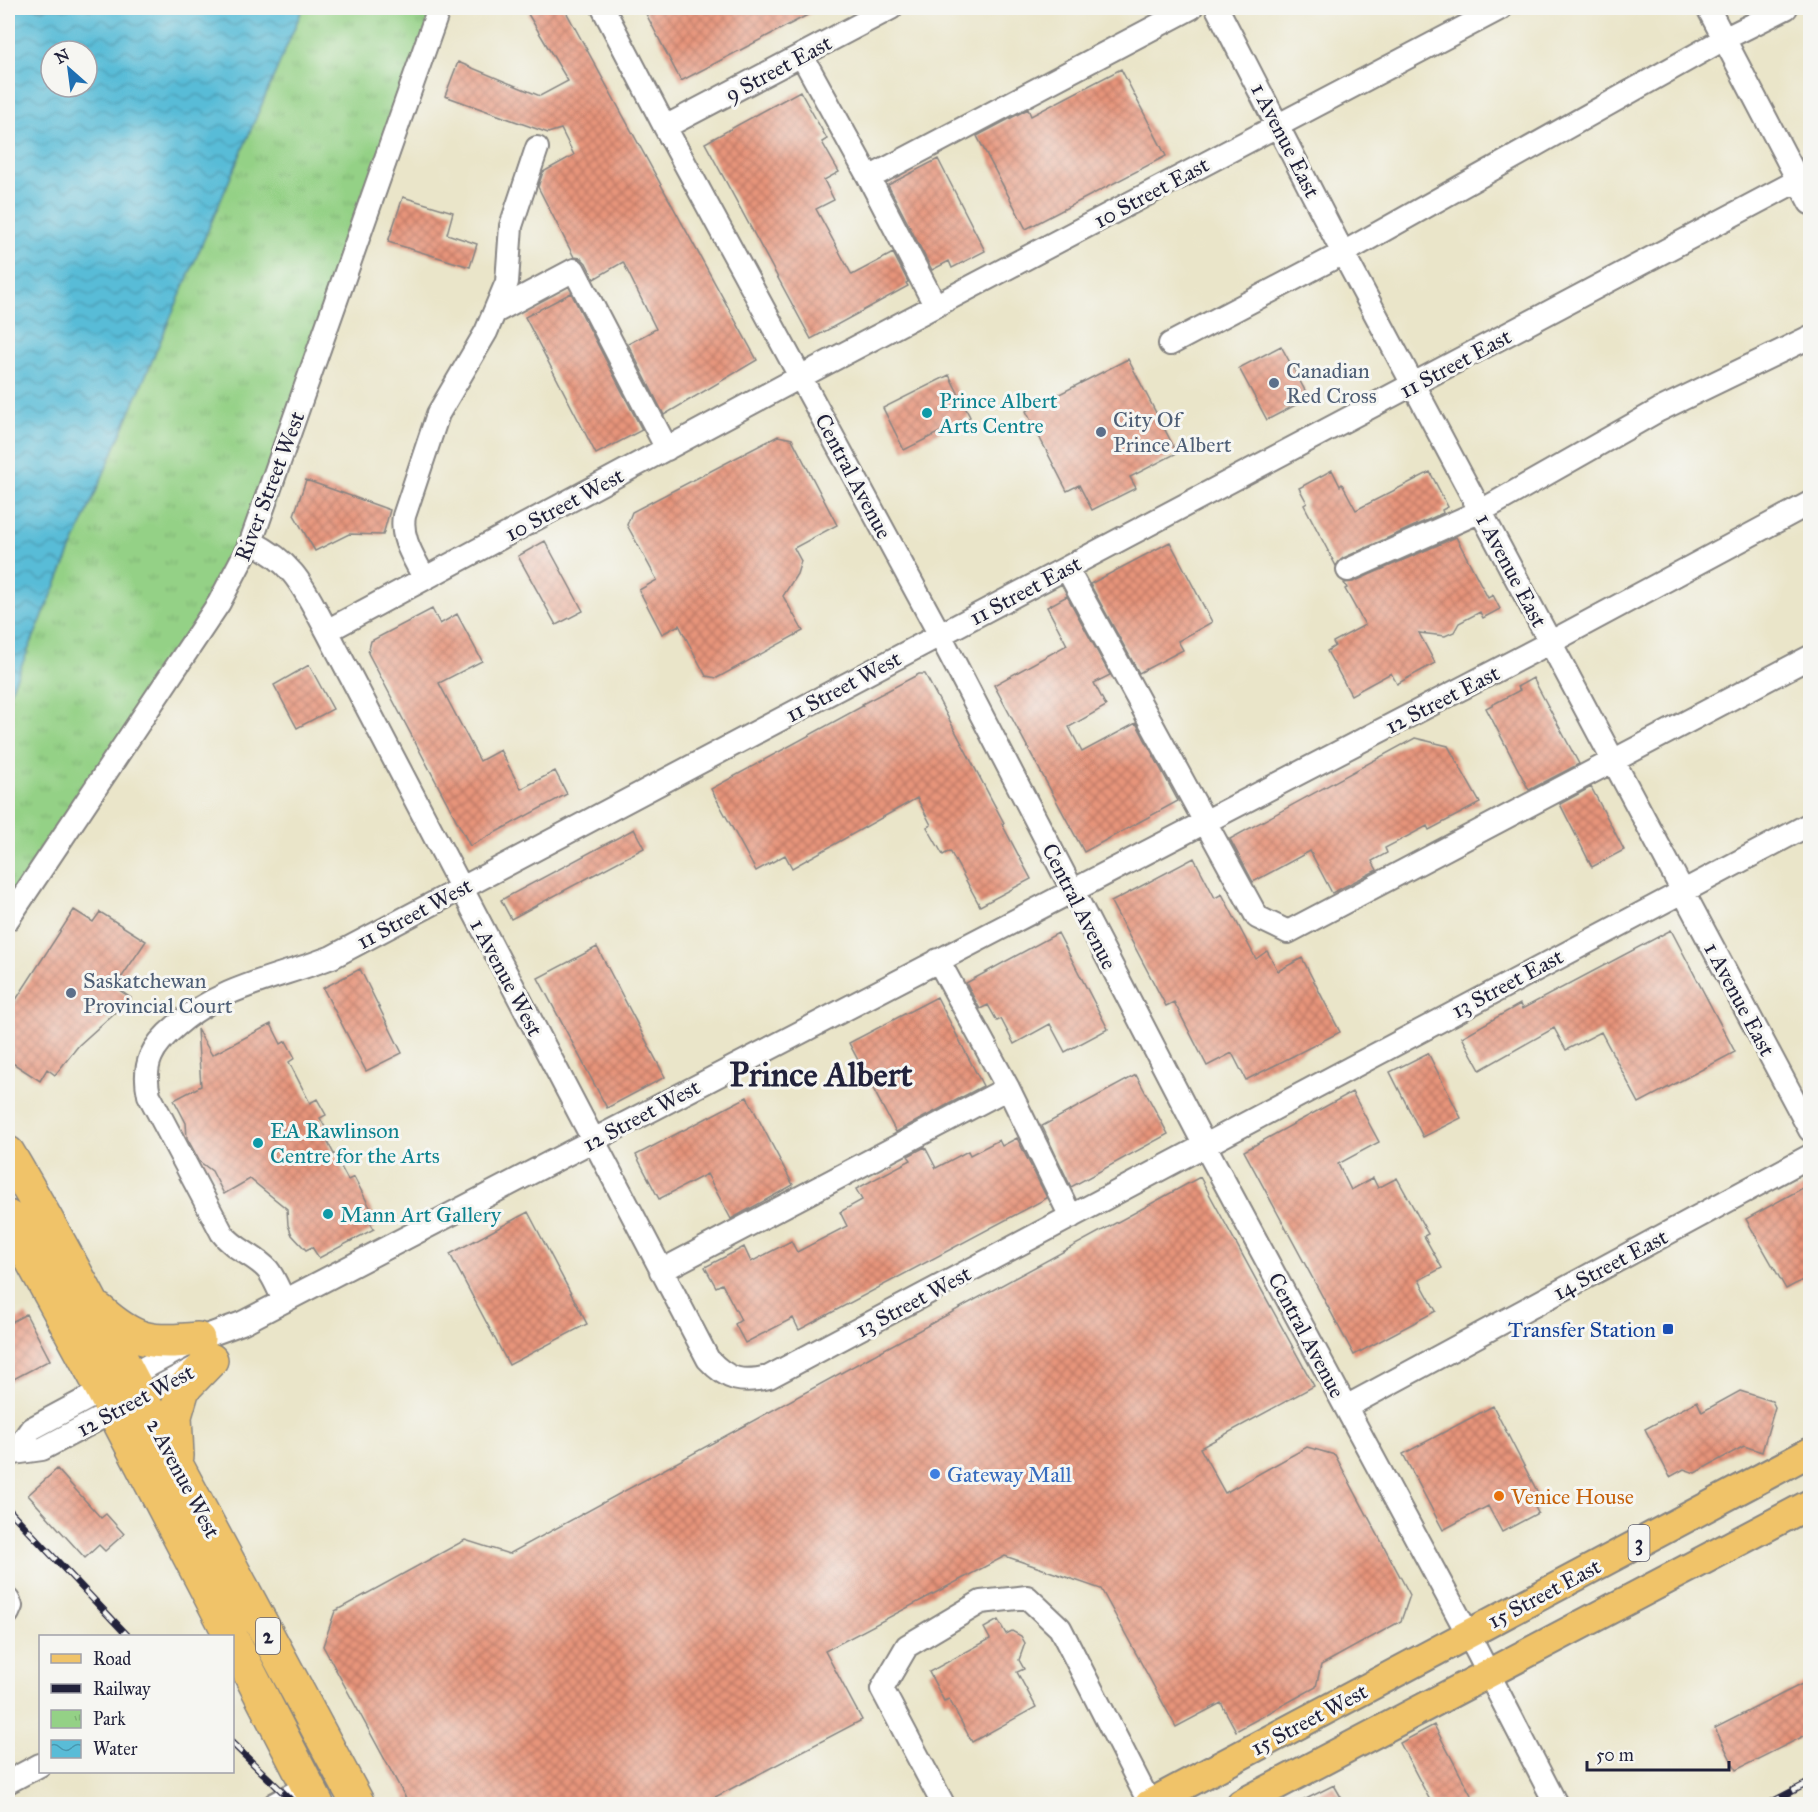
<svg xmlns="http://www.w3.org/2000/svg" width="1818" height="1812" viewBox="0 0 1818 1812" font-family="'IM FELL Great Primer',serif">
  <defs>
    <pattern id="park-tufts" width="24" height="20" patternUnits="userSpaceOnUse" patternTransform="scale(1.5)"><rect width="24" height="20" fill="#94d186"/><path d="M3 7l-1-3M5 7V3M7 7l1-3M15 17l-1-3M17 17v-4M19 17l1-3" fill="none" stroke="#7fb375"/></pattern>
    <pattern id="water-waves" width="16" height="10" patternUnits="userSpaceOnUse" patternTransform="scale(1.5)"><rect width="16" height="10" fill="#59bcd7"/><path d="M0 5q4-4 8 0t8 0" fill="none" stroke="#4998b0"/></pattern>
    <pattern id="building-cross-hatch" width="8" height="8" patternUnits="userSpaceOnUse" patternTransform="scale(1.5)"><rect width="8" height="8" fill="#e7947a"/><path d="M0 0l8 8M0 8l8-8" fill="none" stroke="#bb7865"/></pattern>
  </defs>
  <rect width="100%" height="100%" fill="#f6f6f2"/>
  <filter id="ink" filterUnits="userSpaceOnUse"><feTurbulence type="fractalNoise" baseFrequency=".0167" numOctaves="2"/><feDisplacementMap in="SourceGraphic" scale="12" xChannelSelector="R" yChannelSelector="G"/><feConvolveMatrix kernelMatrix="1 2 1 2 8 2 1 2 1" color-interpolation-filters="sRGB"/></filter>
  <filter id="wash" filterUnits="userSpaceOnUse"><feTurbulence type="fractalNoise" baseFrequency=".008" numOctaves="4" result="noise"/><feDisplacementMap in="SourceGraphic" scale="24" xChannelSelector="R" yChannelSelector="G"/><feGaussianBlur stdDeviation="1.35" result="paint"/><feColorMatrix in="noise" values="0 0 0 0 0 0 0 0 0 0 0 0 0 0 0 0 0 1.4 0 .05"/><feComposite in="paint" operator="in"/></filter>
  <g filter="url(#wash)">
    <rect width="100%" height="100%" fill="#eae5c9"/>
    <!-- park -->
    <path fill="url(#park-tufts)" stroke="#5b7a60" stroke-width="1.5" d="M 303,8 L 441,8 L 263,533 L 8,908 L 8,697 Z"/>
    <!-- water -->
    <path fill="url(#water-waves)" stroke="#3e6f89" stroke-width="1.5" fill-rule="evenodd" d="M 8,8 L 303,8 L 8,697 ZM 51,51 L 87,51 L 87,87 L 51,87 Z"/>
    <g id="blocks">
      <!-- building -->
      <path fill="url(#building-cross-hatch)" d="M 539,8 L 564,8 L 757,360 L 664,415 L 628,344 L 656,329 L 623,262 L 594,279 L 586,263 L 581,258 L 574,257 L 538,187 L 543,172 L 574,155 L 561,129 L 548,133 L 445,96 L 458,62 L 540,96 L 568,81 L 528,14 Z
        M 643,8 L 821,8 L 681,81 Z
        M 1121,69 L 1166,156 L 1026,229 L 977,136 L 1028,109 L 1031,116 Z
        M 800,91 L 827,139 L 822,142 L 839,172 L 824,180 L 834,200 L 816,209 L 852,275 L 893,253 L 908,282 L 906,283 L 908,286 L 811,339 L 705,143 Z
        M 938,159 L 985,251 L 952,268 L 949,261 L 932,270 L 888,185 Z
        M 403,197 L 453,212 L 447,234 L 477,244 L 470,267 L 388,242 Z
        M 571,293 L 642,430 L 596,454 L 525,317 Z
        M 1281,346 L 1309,398 L 1267,420 L 1239,368 Z
        M 1128,359 L 1177,453 L 1130,477 L 1136,488 L 1092,510 L 1079,485 L 1067,491 L 1026,411 Z
        M 949,375 L 970,417 L 904,450 L 883,408 Z
        M 778,436 L 792,439 L 837,525 L 794,548 L 801,561 L 797,574 L 783,596 L 803,631 L 717,678 L 706,676 L 679,625 L 662,634 L 639,590 L 657,580 L 627,525 L 632,512 Z
        M 1332,470 L 1340,486 L 1342,484 L 1356,510 L 1430,472 L 1448,507 L 1442,510 L 1443,513 L 1343,558 L 1336,566 L 1304,505 L 1307,503 L 1299,488 Z
        M 306,480 L 390,510 L 383,535 L 349,534 L 315,551 L 294,515 Z
        M 1456,537 L 1488,598 L 1493,595 L 1500,609 L 1483,618 L 1480,612 L 1459,623 L 1454,632 L 1445,636 L 1419,633 L 1435,663 L 1397,684 L 1391,673 L 1351,695 L 1327,651 L 1335,646 L 1333,642 L 1365,625 L 1345,589 L 1347,588 L 1344,583 L 1353,582 Z
        M 545,541 L 583,611 L 556,625 L 518,556 Z
        M 1170,542 L 1212,622 L 1178,641 L 1183,650 L 1139,673 L 1090,584 Z
        M 1067,596 L 1110,675 L 1094,683 L 1106,706 L 1069,727 L 1082,752 L 1136,723 L 1178,801 L 1084,852 L 994,685 L 1067,645 L 1047,607 Z
        M 432,609 L 440,624 L 457,614 L 482,661 L 439,683 L 480,761 L 500,750 L 521,789 L 555,771 L 567,794 L 470,846 L 368,653 L 371,641 Z
        M 309,665 L 333,709 L 297,728 L 274,685 Z
        M 919,674 L 925,674 L 1004,823 L 1002,824 L 1031,879 L 980,906 L 950,851 L 943,855 L 927,827 L 931,825 L 917,798 L 792,868 L 785,855 L 756,871 L 711,789 L 863,706 L 862,704 Z
        M 1533,678 L 1579,764 L 1529,790 L 1486,708 L 1520,690 L 1517,687 Z
        M 1415,738 L 1448,746 L 1480,803 L 1429,830 L 1427,826 L 1385,848 L 1387,853 L 1372,861 L 1377,870 L 1332,893 L 1310,851 L 1253,882 L 1230,839 Z
        M 1591,787 L 1624,850 L 1592,867 L 1560,804 Z
        M 634,829 L 644,848 L 511,919 L 501,900 Z
        M 1194,858 L 1215,898 L 1222,894 L 1256,959 L 1267,951 L 1278,971 L 1302,958 L 1340,1032 L 1246,1080 L 1232,1053 L 1207,1066 L 1174,1002 L 1166,1006 L 1111,902 Z
        M 74,910 L 93,922 L 100,912 L 146,941 L 115,987 L 131,998 L 79,1045 L 55,1075 L 47,1069 L 40,1081 L 8,1060 L 8,1012 Z
        M 1671,930 L 1735,1052 L 1639,1103 L 1601,1032 L 1566,1050 L 1554,1028 L 1480,1070 L 1462,1037 L 1520,1004 L 1522,1009 Z
        M 1058,933 L 1108,1029 L 1065,1052 L 1050,1024 L 1014,1044 L 1001,1019 L 997,1021 L 988,1005 L 980,1009 L 966,983 Z
        M 597,947 L 665,1077 L 607,1108 L 538,978 Z
        M 360,969 L 402,1053 L 366,1071 L 323,988 Z
        M 937,997 L 983,1086 L 896,1132 L 849,1043 Z
        M 271,1024 L 281,1044 L 286,1041 L 295,1058 L 289,1062 L 310,1103 L 317,1099 L 326,1115 L 320,1118 L 331,1138 L 327,1141 L 348,1180 L 354,1177 L 374,1215 L 368,1219 L 374,1229 L 319,1258 L 312,1247 L 306,1250 L 292,1235 L 288,1225 L 287,1209 L 250,1179 L 224,1194 L 212,1171 L 200,1162 L 187,1138 L 186,1123 L 174,1100 L 201,1086 L 197,1029 L 212,1055 Z
        M 1428,1053 L 1461,1118 L 1423,1137 L 1390,1072 Z
        M 1136,1075 L 1168,1134 L 1071,1187 L 1042,1126 Z
        M 1352,1092 L 1379,1142 L 1338,1164 L 1351,1190 L 1373,1178 L 1378,1188 L 1397,1178 L 1428,1234 L 1424,1236 L 1442,1268 L 1419,1280 L 1436,1311 L 1354,1355 L 1244,1151 Z
        M 747,1097 L 793,1185 L 731,1219 L 707,1174 L 659,1199 L 636,1155 Z
        M 1017,1138 L 1047,1198 L 799,1330 L 793,1318 L 745,1343 L 735,1324 L 741,1320 L 722,1284 L 716,1287 L 705,1267 L 744,1247 L 751,1262 L 791,1241 L 797,1252 L 847,1226 L 840,1212 L 862,1200 L 856,1189 L 911,1160 L 908,1156 L 925,1147 L 936,1168 L 968,1151 L 970,1155 L 999,1140 L 1002,1146 Z
        M 1200,1177 L 1314,1386 L 1200,1448 L 1225,1493 L 1307,1447 L 1335,1455 L 1410,1595 L 1401,1621 L 1321,1665 L 1316,1687 L 1236,1731 L 1221,1703 L 1176,1727 L 1101,1589 L 1005,1556 L 825,1651 L 862,1720 L 702,1804 L 409,1804 L 323,1646 L 335,1611 L 465,1540 L 509,1554 Z
        M 1810,1184 L 1810,1276 L 1786,1289 L 1746,1219 Z
        M 528,1212 L 587,1324 L 509,1365 L 450,1254 Z
        M 26,1314 L 50,1360 L 8,1382 L 8,1324 Z
        M 1740,1391 L 1772,1401 L 1775,1407 L 1762,1452 L 1744,1446 L 1695,1473 L 1684,1469 L 1670,1477 L 1645,1429 L 1697,1401 L 1702,1412 Z
        M 1493,1406 L 1540,1497 L 1532,1501 L 1538,1513 L 1502,1532 L 1488,1506 L 1443,1530 L 1403,1454 Z
        M 57,1469 L 101,1518 L 106,1514 L 124,1534 L 105,1551 L 99,1545 L 85,1558 L 28,1495 Z
        M 998,1620 L 1006,1634 L 1012,1631 L 1021,1636 L 1025,1643 L 1019,1660 L 1024,1669 L 1017,1672 L 1036,1707 L 972,1742 L 949,1699 L 944,1701 L 929,1672 L 990,1639 L 984,1628 Z
        M 1810,1680 L 1810,1733 L 1736,1770 L 1715,1728 Z
        M 1434,1725 L 1472,1797 L 1458,1804 L 1432,1804 L 1400,1743 Z
        M 1334,1785 L 1345,1804 L 1296,1804 Z"/>
    </g>
  </g>
  <g filter="url(#ink)">
    <use href="#blocks" fill-opacity="0" stroke="#868482" stroke-width="1.5"/>
    <g fill="none" stroke-linecap="round" stroke-linejoin="round">
      <defs>
        <path id="minor" d="M 603,8 L 665,127 L 940,635 L 1204,1144 L 1468,1634 L 1556,1804
          M 1217,8 L 1343,253 L 1810,1130
          M 1708,8 L 1810,203
          M 802,56 L 869,178 L 935,305
          M 665,127 L 891,8
          M 869,178 L 1191,8
          M 495,312 L 574,270 L 667,449
          M 1170,344 L 1343,253 L 1724,39 L 1786,8
          M 251,542 C 296,564 304,589 327,631 L 708,1359 C 728,1381 742,1383 769,1377 L 1810,824
          M 1067,569 L 1257,917 L 1288,932 L 1810,657
          M 1348,570 L 1481,511 L 1659,410 L 1810,337
          M 424,578 C 415,559 400,539 404,516 L 438,414 L 486,332 L 507,282 L 511,226 L 537,148
          M 327,631 L 800,377 L 1501,8
          M 8,919 L 219,603 L 251,542 L 439,8
          M 938,960 L 1008,1088 L 1071,1217
          M 661,1271 L 1008,1088
          M 284,1300 C 279,1291 275,1279 268,1270 C 255,1255 234,1250 222,1233 L 149,1095 C 142,1064 152,1046 176,1026 C 221,986 278,978 332,957 L 1810,174
          M 1346,1407 L 1810,1156
          M 14,1453 L 31,1429 L 198,1339 L 242,1323 L 1551,642 L 1810,503
          M 8,1457 L 14,1453 L 42,1449 L 195,1368
          M 8,1600 L 11,1606 L 8,1613
          M 8,1782 L 40,1765
          M 275,1804 L 308,1786
          M 943,1804 L 882,1689 L 907,1646 L 981,1602 L 1027,1597 L 1060,1628 L 1150,1804"/>
        <path id="major" d="M 1149,1804 L 1810,1452
          M 1241,1804 L 1810,1504"/>
        <path id="highway" d="M 8,1153 C 68,1254 121,1359 176,1464 C 236,1578 297,1691 358,1804
          M 8,1217 L 102,1389 L 231,1636
          M 99,1310 C 135,1342 151,1344 198,1339
          M 177,1456 L 175,1416 L 183,1389 L 211,1360
          M 232,1639 L 317,1804"/>
      </defs>
      <!-- minor casing -->
      <use href="#minor" stroke="#868482" stroke-width="26"/>
      <!-- major casing -->
      <use href="#major" stroke="#868482" stroke-width="32"/>
      <!-- highway casing -->
      <use href="#highway" stroke="#868482" stroke-width="36"/>
      <!-- minor -->
      <use href="#minor" stroke="#fff" stroke-width="22"/>
      <!-- major -->
      <use href="#major" stroke="#f0c369" stroke-width="28"/>
      <!-- highway -->
      <use href="#highway" stroke="#f0c369" stroke-width="33"/>
      <defs>
        <path id="rail" d="M 8,1509 L 128,1636
          M 232,1743 L 295,1804
          M 1768,1804 L 1810,1782"/>
      </defs>
      <!-- rail casing -->
      <use href="#rail" stroke="#22223b" stroke-width="7"/>
      <!-- rail -->
      <use href="#rail" stroke="#f6f6f2" stroke-width="4.5" stroke-dasharray="14" stroke-linecap="butt"/>
    </g>
  </g>
  <!-- markers -->
  <g fill="#5c6f8a" stroke="#f6f6f2" stroke-width="2">
    <circle cx="1274" cy="383" r="6"/>
    <circle cx="1101" cy="432" r="6"/>
    <circle cx="71" cy="993" r="6"/>
  </g>
  <g fill="#0f9aa8" stroke="#f6f6f2" stroke-width="2">
    <circle cx="927" cy="413" r="6"/>
    <circle cx="258" cy="1143" r="6"/>
    <circle cx="328" cy="1214" r="6"/>
  </g>
  <rect fill="#1a4fb4" stroke="#f6f6f2" stroke-width="2" x="1662" y="1323" width="12" height="12" rx="3"/>
  <circle fill="#3f7fe0" stroke="#f6f6f2" stroke-width="2" cx="935" cy="1474" r="6"/>
  <circle fill="#e8710a" stroke="#f6f6f2" stroke-width="2" cx="1499" cy="1496" r="6"/>
  <g text-anchor="middle" stroke-width="6" stroke-linejoin="round" paint-order="stroke">
    <!-- shield labels -->
    <g fill="#f6f6f2" stroke="#626272" stroke-width="1.5">
      <rect x="1628.5" y="1525" width="21" height="36" rx="4.5"/>
      <rect x="256" y="1618" width="24" height="36" rx="4.5"/>
    </g>
    <g font-size="21" font-weight="bold" fill="#22223b">
      <text x="1639" y="1550">3</text>
      <text x="268" y="1643">2</text>
    </g>
    <!-- street labels -->
    <g font-size="22" fill="#22223b" stroke="#f6f6f2">
      <text transform="translate(778 68) rotate(-28)" y="8">9 Street East</text>
      <text transform="translate(1286 140) rotate(63)" y="8">1 Avenue East</text>
      <text transform="translate(1151 192) rotate(-28)" y="8">10 Street East</text>
      <text transform="translate(1455 363) rotate(-28)" y="8">11 Street East</text>
      <text transform="translate(854 476) rotate(62)" y="8">Central Avenue</text>
      <text transform="translate(269 486) rotate(-69)" y="8">River Street West</text>
      <text transform="translate(564 504) rotate(-28)" y="8">10 Street West</text>
      <text transform="translate(1512 570) rotate(62)" y="8">1 Avenue East</text>
      <text transform="translate(1025 590) rotate(-28)" y="8">11 Street East</text>
      <text transform="translate(843 686) rotate(-28)" y="8">11 Street West</text>
      <text transform="translate(1442 699) rotate(-27)" y="8">12 Street East</text>
      <text transform="translate(1080 906) rotate(63)" y="8">Central Avenue</text>
      <text transform="translate(414 913) rotate(-28)" y="8">11 Street West</text>
      <text transform="translate(507 977) rotate(62)" y="8">1 Avenue West</text>
      <text transform="translate(1507 983) rotate(-28)" y="8">13 Street East</text>
      <text transform="translate(1740 999) rotate(62)" y="8">1 Avenue East</text>
      <text transform="translate(641 1115) rotate(-28)" y="8">12 Street West</text>
      <text transform="translate(1610 1264) rotate(-28)" y="8">14 Street East</text>
      <text transform="translate(913 1301) rotate(-28)" y="8">13 Street West</text>
      <text transform="translate(1307 1335) rotate(62)" y="8">Central Avenue</text>
      <text transform="translate(135 1400) rotate(-28)" y="8">12 Street West</text>
      <text transform="translate(184 1478) rotate(62)" y="8">2 Avenue West</text>
      <text transform="translate(1544 1593) rotate(-28)" y="8">15 Street East</text>
      <text transform="translate(1309 1719) rotate(-28)" y="8">15 Street West</text>
    </g>
    <!-- service labels -->
    <g font-size="22" fill="#4e5e75" stroke="#f6f6f2" text-anchor="start">
      <text x="1286" y="378">Canadian<tspan x="1286" dy="25">Red Cross</tspan></text>
      <text x="1113" y="427">City Of<tspan x="1113" dy="25">Prince Albert</tspan></text>
      <text x="83" y="988">Saskatchewan<tspan x="83" dy="25">Provincial Court</tspan></text>
    </g>
    <!-- culture labels -->
    <g font-size="22" fill="#0d838f" stroke="#f6f6f2" text-anchor="start">
      <text x="939" y="408">Prince Albert<tspan x="939" dy="25">Arts Centre</tspan></text>
      <text x="270" y="1138">EA Rawlinson<tspan x="270" dy="25">Centre for the Arts</tspan></text>
      <text x="340" y="1222">Mann Art Gallery</text>
    </g>
    <!-- transit labels -->
    <g font-size="22" fill="#164399" stroke="#f6f6f2" text-anchor="end">
      <text x="1656" y="1337">Transfer Station</text>
    </g>
    <!-- shop labels -->
    <g font-size="22" fill="#366cbe" stroke="#f6f6f2" text-anchor="start">
      <text x="947" y="1482">Gateway Mall</text>
    </g>
    <!-- food labels -->
    <g font-size="22" fill="#c56008" stroke="#f6f6f2" text-anchor="start">
      <text x="1511" y="1504">Venice House</text>
    </g>
    <!-- town labels -->
    <g font-size="34" font-weight="bold" fill="#22223b" stroke="#f6f6f2">
      <text x="821" y="1086">Prince Albert</text>
    </g>
  </g>
  <!-- margin -->
  <rect width="1818" height="1812" fill="none" stroke="#f6f6f2" stroke-width="30"/>
  <!-- legend -->
  <rect x="39" y="1635" width="195" height="138" fill="#f6f6f2" stroke="#a1a1a9" stroke-width="1.5"/>
  <rect x="51" y="1654" width="30" height="9" fill="#f0c369" stroke="#a1a1a9" stroke-width="1.5"/>
  <text x="93" y="1665" font-size="18" fill="#22223b">Road</text>
  <rect x="51" y="1684" width="30" height="9" fill="#22223b" stroke="#a1a1a9" stroke-width="1.5"/>
  <text x="93" y="1695" font-size="18" fill="#22223b">Railway</text>
  <rect x="51" y="1710" width="30" height="18" fill="url(#park-tufts)" stroke="#a1a1a9" stroke-width="1.5"/>
  <text x="93" y="1725" font-size="18" fill="#22223b">Park</text>
  <rect x="51" y="1740" width="30" height="18" fill="url(#water-waves)" stroke="#a1a1a9" stroke-width="1.5"/>
  <text x="93" y="1755" font-size="18" fill="#22223b">Water</text>
  <!-- north arrow -->
  <g transform="translate(69 69) rotate(332)"><circle r="28" fill="#f6f6f2" stroke="#a1a1a9" stroke-width="1.5"/>
  <path d="M0-4.5L10 22L0 15L-10 22Z" fill="#1f6fb2"/>
  <text y="-9" font-size="16" font-weight="bold" text-anchor="middle" fill="#22223b">N</text>
  </g>
  <!-- scale -->
  <path d="M1587 1761v9h142v-9" fill="none" stroke="#22223b" stroke-width="3"/>
  <text x="1596" y="1761" font-size="18" fill="#22223b" stroke="#f6f6f2" stroke-width="4.5" paint-order="stroke">50 m</text>
</svg>
